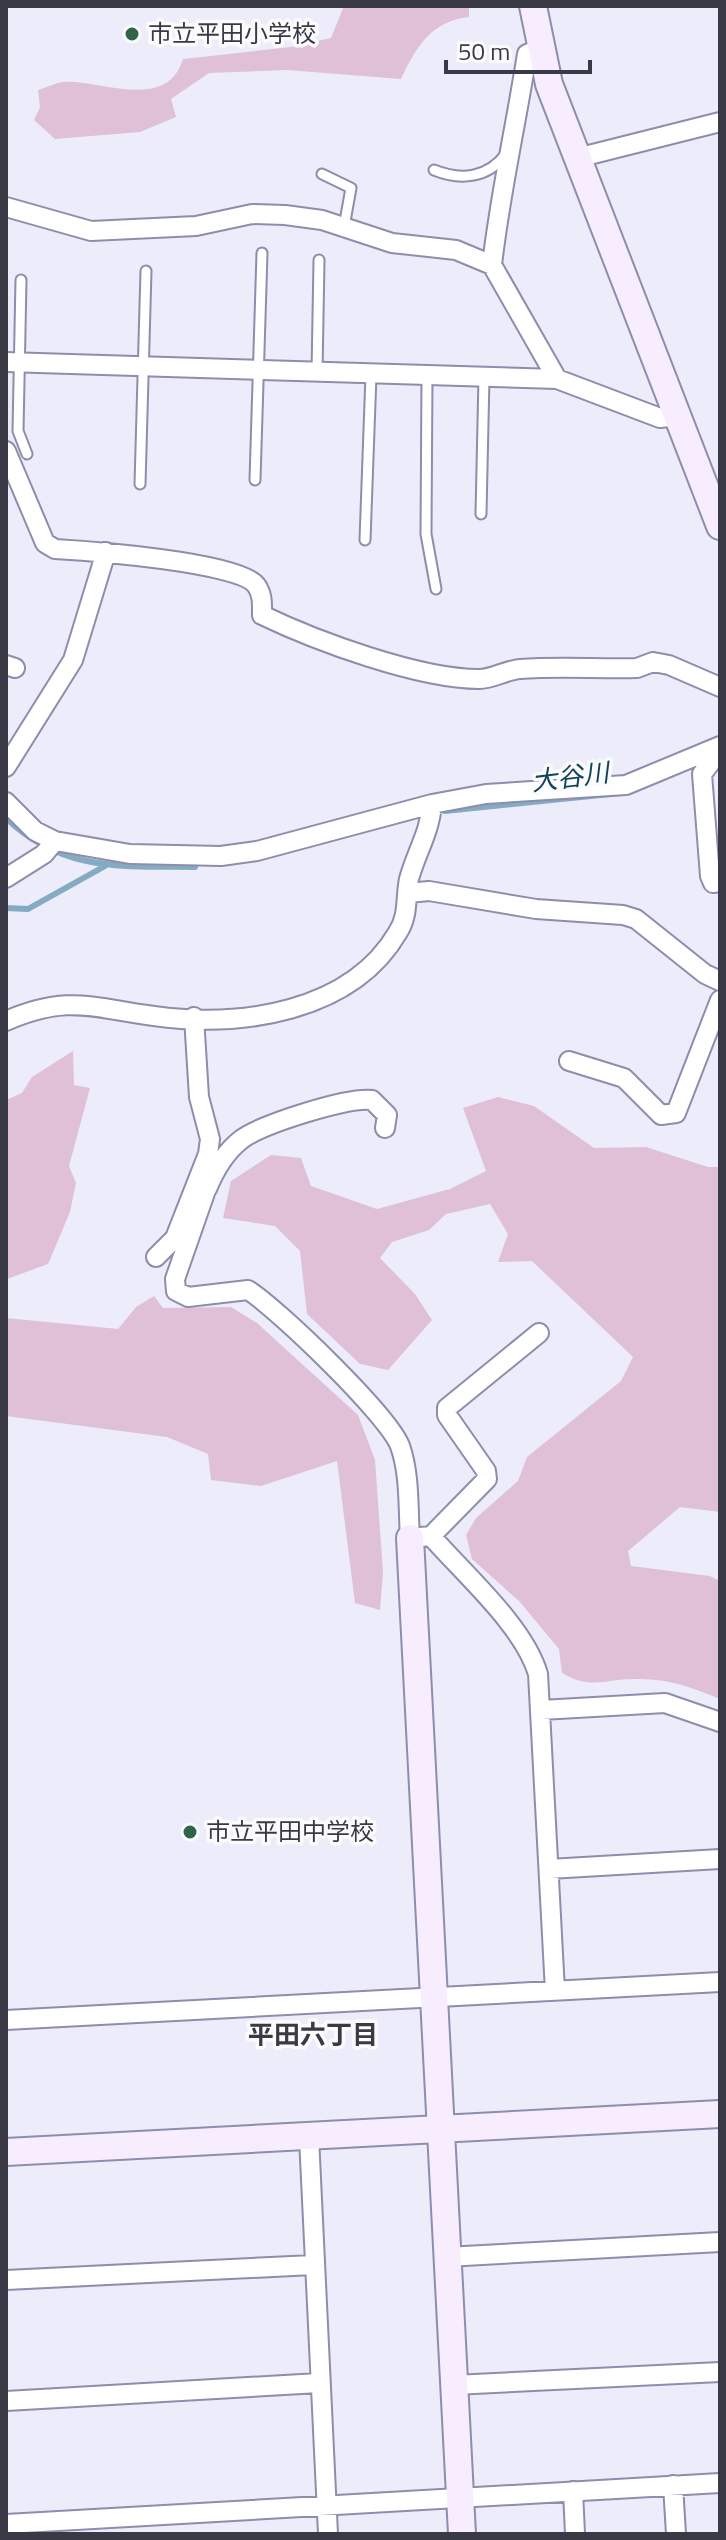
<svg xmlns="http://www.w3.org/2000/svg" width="726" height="2540" viewBox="0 0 726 2540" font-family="'Titillium Web','Noto Sans JP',sans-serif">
  <rect width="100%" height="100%" fill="#ececfa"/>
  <!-- green -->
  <path fill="#dfc0d7" d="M 344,6 L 469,6 L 469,17 C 431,21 416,47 401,79 L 287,70 L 209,73 L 171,99 L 176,117 L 140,132 L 55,139 L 34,120 L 40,107 L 38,90 C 46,88 55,83 63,82 C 98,79 167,113 183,59 L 291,47 L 331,38 Z
    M 73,1051 L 74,1085 L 90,1088 L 69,1166 L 76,1183 L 70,1212 L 48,1264 L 7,1279 L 6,1298 L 6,1100 L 22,1093 L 32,1077 Z
    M 498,1097 L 534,1106 L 594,1148 L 646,1147 L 708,1167 L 720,1167 L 720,1512 L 680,1507 L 628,1551 L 631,1566 L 710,1576 L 720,1581 L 720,1699 C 692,1687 666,1678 635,1679 C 604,1679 590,1690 562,1673 L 559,1649 L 519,1601 L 472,1559 L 466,1535 L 476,1518 L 518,1481 L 527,1457 L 621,1381 L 633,1357 L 532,1261 L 498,1262 L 508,1234 L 490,1204 L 446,1214 L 429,1230 L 392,1242 L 380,1258 L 415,1294 L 432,1320 L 388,1370 L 360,1364 L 307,1314 L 300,1251 L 275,1226 L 223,1218 L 231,1181 L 271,1155 L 301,1158 L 311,1186 L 377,1209 L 450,1189 L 486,1171 L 463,1108 Z
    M 154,1296 L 163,1308 L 231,1307 L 257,1323 L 358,1415 L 375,1460 L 383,1572 L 380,1610 L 355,1603 L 337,1461 L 261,1486 L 211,1480 L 208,1454 L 167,1437 L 6,1416 L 6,1318 L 118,1329 L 136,1307 Z"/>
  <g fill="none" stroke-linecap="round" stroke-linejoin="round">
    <!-- stream -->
    <path stroke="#84abc2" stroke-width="6" d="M 445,811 L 620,793
      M 6,818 C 62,872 122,866 195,867
      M 6,908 L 28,909 L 105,866"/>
    <defs>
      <path id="lane" d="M 434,170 C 461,181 488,178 506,154
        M 322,174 L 351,188 L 344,227
        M 21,280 L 18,431 L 27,454
        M 317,373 L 319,260
        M 427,376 L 426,534 L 436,589
        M 255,480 L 262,253
        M 140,484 L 146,271
        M 481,514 L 484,377
        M 365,540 L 371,375"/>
      <path id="street" d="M 577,158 L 720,122
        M 6,207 L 91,231 L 196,226 L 252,214 L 285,215 L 322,220 L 392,243 L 456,250 L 492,265 L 557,379
        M 492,265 C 500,194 516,125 527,54 L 539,49
        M 6,362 L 557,379 L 660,418 L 678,416
        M 6,451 L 45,543 L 55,549 C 89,551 239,562 256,585 C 263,594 262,605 262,615 C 316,641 419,679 479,679 C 493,679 506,670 520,669 C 559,666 598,669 637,668 L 653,662 L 669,665 L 720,687
        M 6,665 L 15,668
        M 710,750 L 711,762 L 702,774 L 710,876 L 713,883 L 720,882
        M 6,767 L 73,660 L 106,552
        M 6,802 L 35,831 L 55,841 L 130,854 L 221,856 L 257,851 L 432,804 L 486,794 L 626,785 L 720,746
        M 6,878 L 44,854 L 55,841
        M 408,893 L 429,891 L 536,909 L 623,915 L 636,919 L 705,974 L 720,981
        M 6,1021 C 68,994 92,1008 154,1016 C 239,1028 351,1013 398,932 C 409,915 405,898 409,879 C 416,853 430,832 432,804
        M 569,1061 L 624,1078 L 661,1115 L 676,1113 L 720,1000
        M 207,1189 C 215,1169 225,1152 242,1139 C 263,1124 347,1097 372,1100 L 387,1115 L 385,1128
        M 205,1193 L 175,1279 L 176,1291 L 188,1297 L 248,1290 C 278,1309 388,1415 400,1446 C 410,1474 408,1508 410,1538 L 431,1536 L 487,1479 L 486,1471 L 447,1415 L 447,1408 L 539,1333
        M 156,1257 L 175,1238 L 208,1154 L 210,1139 L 199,1097 L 194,1017
        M 431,1536 C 464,1574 524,1626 538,1674 L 555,1991
        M 541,1710 L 665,1703 L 720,1722
        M 549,1869 L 720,1859
        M 6,2020 L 720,1982
        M 309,2137 L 328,2534
        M 446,2257 L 720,2242
        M 6,2280 L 313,2265
        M 454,2385 L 720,2372
        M 6,2401 L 319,2383
        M 673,2485 L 676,2534
        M 573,2491 L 575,2534
        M 6,2524 L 720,2483"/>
      <path id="secondary" d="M 533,6 L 549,84 L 720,526
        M 410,1538 L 462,2534
        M 6,2152 L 720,2114"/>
    </defs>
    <!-- lane casing -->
    <use href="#lane" stroke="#8d8dac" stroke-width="13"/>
    <!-- street casing -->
    <use href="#street" stroke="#8d8dac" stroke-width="22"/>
    <!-- secondary casing -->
    <use href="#secondary" stroke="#8d8dac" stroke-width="30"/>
    <!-- lane -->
    <use href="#lane" stroke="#fff" stroke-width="9"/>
    <!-- street -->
    <use href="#street" stroke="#fff" stroke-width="18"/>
    <!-- secondary -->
    <use href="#secondary" stroke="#f7edff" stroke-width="26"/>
  </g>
  <!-- markers -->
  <g fill="#2f644a" stroke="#fbfbfb" stroke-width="3">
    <circle cx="132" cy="34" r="8"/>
    <circle cx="190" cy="1832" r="8"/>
  </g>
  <g text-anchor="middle" stroke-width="7" stroke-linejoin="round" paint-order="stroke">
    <!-- poi labels -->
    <g font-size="24" fill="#3a3a47" stroke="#fbfbfb" text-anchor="start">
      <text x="148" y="42">市立平田小学校</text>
      <text x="206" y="1840">市立平田中学校</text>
    </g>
    <!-- water labels -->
    <g font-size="26" font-style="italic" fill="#11435d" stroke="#fbfbfb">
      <text transform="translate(570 777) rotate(-7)" y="9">大谷川</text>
    </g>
    <!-- neighbourhood labels -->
    <g font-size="26" font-weight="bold" fill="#3a3a47" stroke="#fbfbfb">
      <text x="313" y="2044">平田六丁目</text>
    </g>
  </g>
  <!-- border -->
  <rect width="726" height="2540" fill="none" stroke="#3a3a47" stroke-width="16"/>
  <!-- scale -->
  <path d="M446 60v12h144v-12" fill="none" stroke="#3a3a47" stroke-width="4"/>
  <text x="458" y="60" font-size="24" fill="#3a3a47" stroke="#fbfbfb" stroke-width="6" paint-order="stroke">50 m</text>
</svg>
